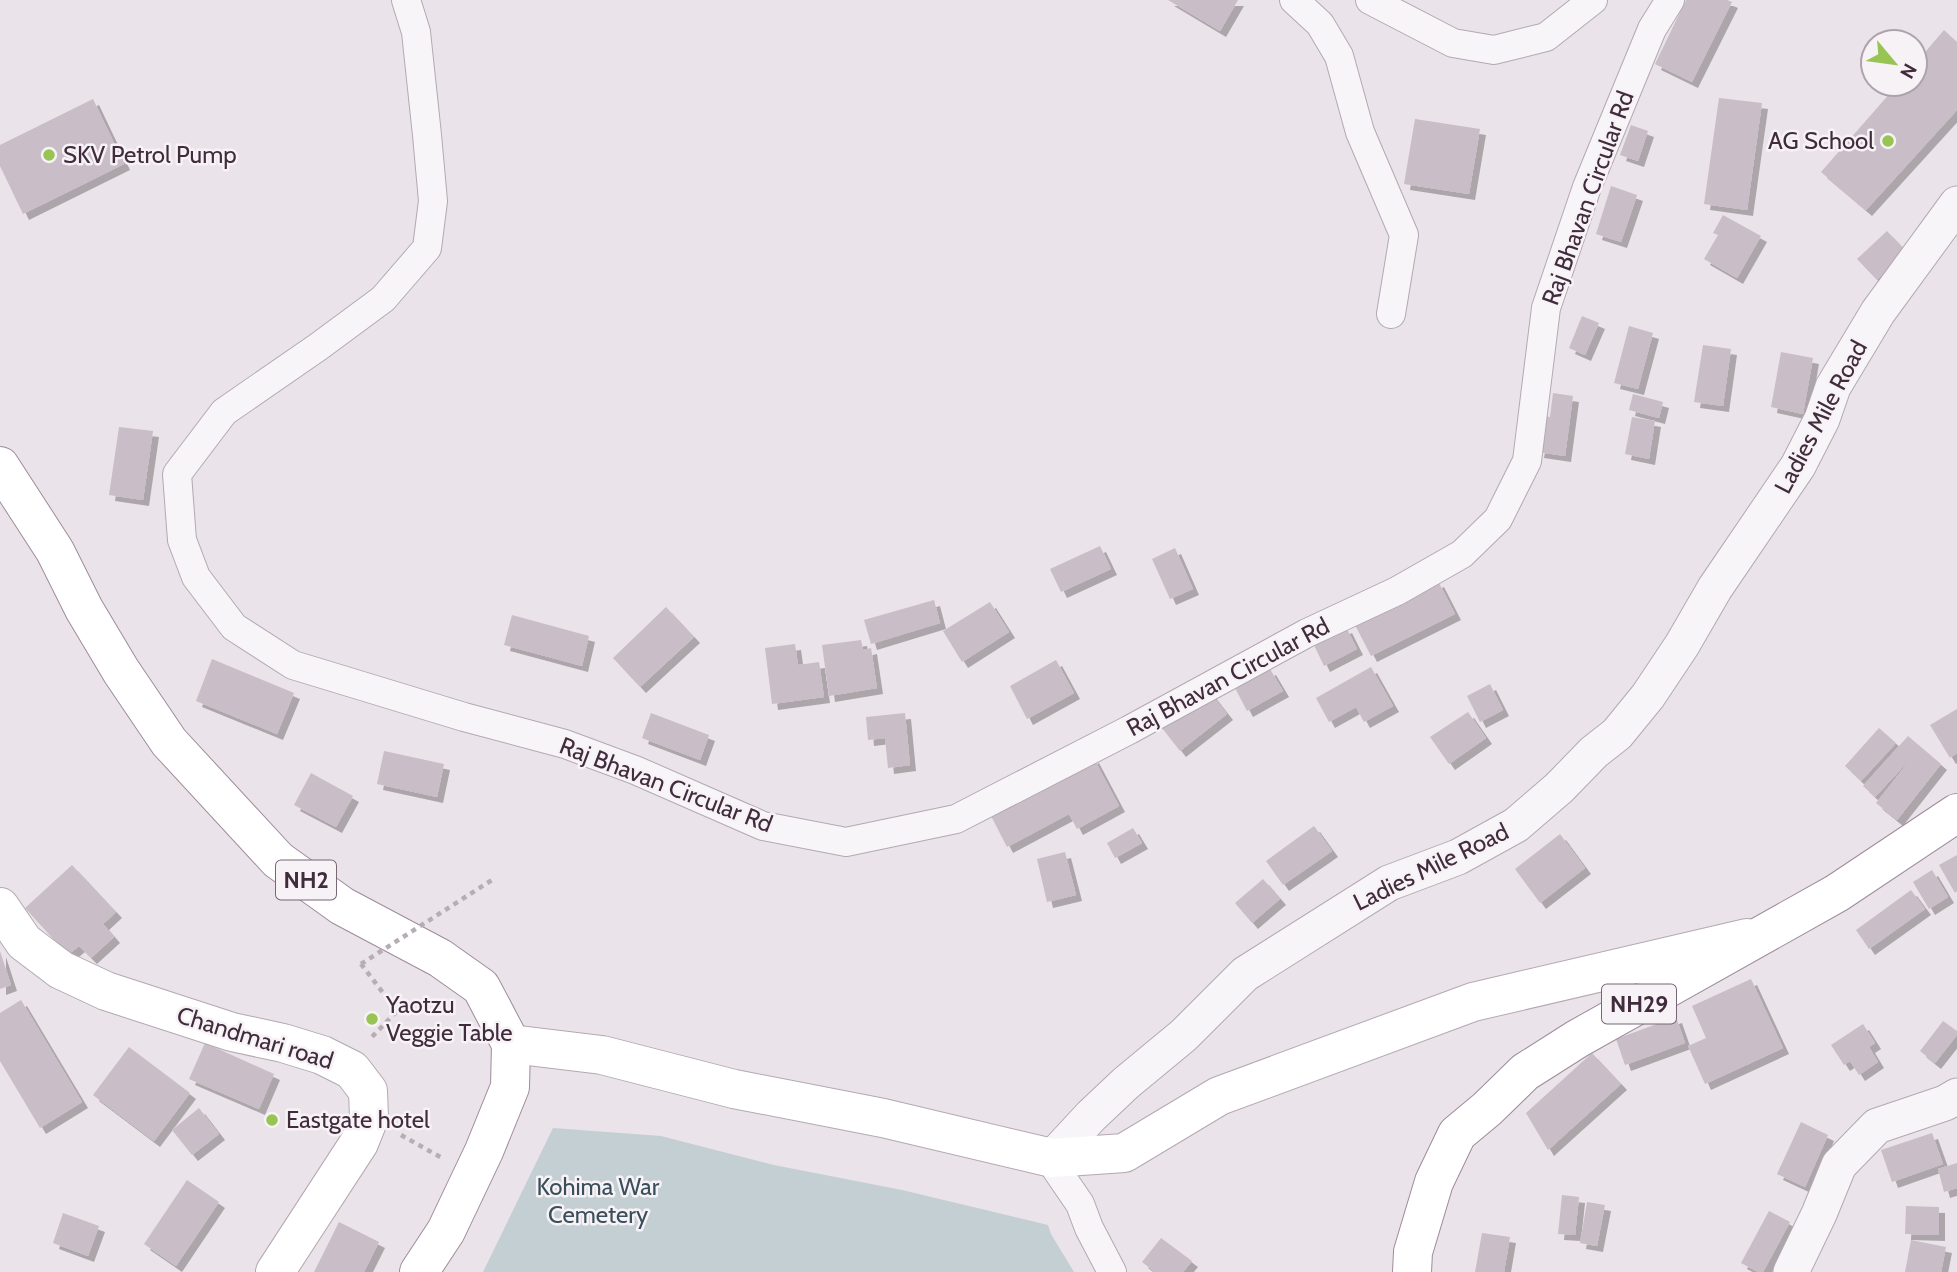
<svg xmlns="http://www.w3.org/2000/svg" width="1957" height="1272" viewBox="0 0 1957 1272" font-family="Cabin,sans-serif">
  <defs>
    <filter id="shadow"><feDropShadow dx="6" dy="6" stdDeviation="0" flood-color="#0004"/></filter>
  </defs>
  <rect width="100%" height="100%" fill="#eae3e9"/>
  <!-- green -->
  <path fill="#c4cfd3" d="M 553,1128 L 661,1136 L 774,1165 L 902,1190 L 1048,1225 L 1051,1234 L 1074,1272 L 483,1272 Z"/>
  <!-- building -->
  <path fill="#c9bdc7" filter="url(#shadow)" d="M 1168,0 L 1238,0 L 1220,31 Z
    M 1686,0 L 1727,0 L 1732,2 L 1692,82 L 1655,64 Z
    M 1944,30 L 1957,42 L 1957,110 L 1866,210 L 1821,172 L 1898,84 L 1915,84 L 1915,64 Z
    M 1719,98 L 1762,103 L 1747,210 L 1704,204 Z
    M 93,99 L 124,164 L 23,214 L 0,166 L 0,145 Z
    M 1415,119 L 1480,129 L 1469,194 L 1404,184 Z
    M 1631,125 L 1648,131 L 1638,161 L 1620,155 Z
    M 1611,186 L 1637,195 L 1621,242 L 1596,234 Z
    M 1723,215 L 1761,236 L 1737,278 L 1704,259 L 1718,235 L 1713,233 Z
    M 1887,231 L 1906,251 L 1877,280 L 1857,259 Z
    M 1582,316 L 1599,323 L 1585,355 L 1569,348 Z
    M 1629,326 L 1653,333 L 1638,389 L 1614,383 Z
    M 1703,345 L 1731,349 L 1723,406 L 1694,402 Z
    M 1781,352 L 1813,358 L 1803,414 L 1771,407 Z
    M 1553,393 L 1573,396 L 1565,456 L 1538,452 L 1544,416 L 1550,417 Z
    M 1633,394 L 1663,402 L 1659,418 L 1629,410 Z
    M 1632,417 L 1655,421 L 1649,459 L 1625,454 Z
    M 119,427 L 153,431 L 143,500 L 109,495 Z
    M 1100,546 L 1111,569 L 1061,592 L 1050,569 Z
    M 1175,548 L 1193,589 L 1170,599 L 1152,559 Z
    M 1438,581 L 1455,614 L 1371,656 L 1354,623 Z
    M 934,600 L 940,623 L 871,644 L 864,620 Z
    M 990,602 L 1009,632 L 962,662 L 943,631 Z
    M 666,607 L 694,637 L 640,687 L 613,658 Z
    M 512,615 L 589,636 L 582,666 L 504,645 Z
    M 1346,627 L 1357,649 L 1324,666 L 1313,643 Z
    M 861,640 L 863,650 L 871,648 L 877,688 L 829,696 L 822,645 Z
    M 795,644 L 798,665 L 819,662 L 824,697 L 772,704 L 765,648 Z
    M 212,659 L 294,693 L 277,734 L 196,701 Z
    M 1056,660 L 1074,693 L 1027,719 L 1010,686 Z
    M 1371,667 L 1393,706 L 1364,722 L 1356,707 L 1329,722 L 1316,698 Z
    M 1270,669 L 1283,691 L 1247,711 L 1235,688 Z
    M 1490,684 L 1503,710 L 1480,722 L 1467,696 Z
    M 1209,691 L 1227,714 L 1180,751 L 1162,728 Z
    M 1957,709 L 1957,753 L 1950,758 L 1930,725 Z
    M 1468,712 L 1486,738 L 1449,764 L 1430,737 Z
    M 651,713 L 709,735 L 700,760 L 642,738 Z
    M 905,713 L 910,765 L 888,768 L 885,738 L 868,740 L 866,717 Z
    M 1879,728 L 1896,743 L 1861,781 L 1845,766 Z
    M 1908,736 L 1941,764 L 1897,820 L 1876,803 L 1915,754 L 1875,797 L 1863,786 Z
    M 384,751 L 444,764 L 437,797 L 377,784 Z
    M 1093,757 L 1119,806 L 1077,829 L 1069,814 L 1007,847 L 989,812 Z
    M 311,773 L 353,796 L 336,827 L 294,805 Z
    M 1314,826 L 1332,851 L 1283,885 L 1266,861 Z
    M 1133,828 L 1142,843 L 1115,858 L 1107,843 Z
    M 1560,834 L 1585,868 L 1540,903 L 1515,869 Z
    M 1065,852 L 1076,895 L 1047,902 L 1037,859 Z
    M 1957,855 L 1957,891 L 1955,893 L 1939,865 Z
    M 72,865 L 116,912 L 103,924 L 114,937 L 91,958 L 79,946 L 68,955 L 25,908 Z
    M 1932,870 L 1948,897 L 1929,909 L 1913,882 Z
    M 1263,879 L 1280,899 L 1252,923 L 1235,903 Z
    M 1911,890 L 1925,909 L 1869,949 L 1856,930 Z
    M 0,951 L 11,985 L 0,989 Z
    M 1751,979 L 1783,1048 L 1705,1084 L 1688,1046 L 1706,1038 L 1692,1006 Z
    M 21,1000 L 82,1102 L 40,1128 L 0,1061 L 0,1013 Z
    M 1676,1017 L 1685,1043 L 1625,1065 L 1616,1039 Z
    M 1943,1021 L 1957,1031 L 1957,1035 L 1935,1063 L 1920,1051 Z
    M 1863,1024 L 1875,1043 L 1869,1047 L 1878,1062 L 1859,1075 L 1850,1061 L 1844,1065 L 1831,1045 Z
    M 205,1043 L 274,1074 L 259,1109 L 189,1079 Z
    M 129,1047 L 190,1093 L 154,1141 L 93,1095 Z
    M 1592,1053 L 1621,1084 L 1548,1150 L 1526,1113 Z
    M 199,1108 L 219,1134 L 192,1155 L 172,1130 Z
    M 1801,1122 L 1828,1135 L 1805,1187 L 1777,1174 Z
    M 1932,1133 L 1943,1164 L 1892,1182 L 1881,1150 Z
    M 1957,1163 L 1957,1188 L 1944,1192 L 1938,1169 Z
    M 187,1180 L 219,1202 L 176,1266 L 144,1244 Z
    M 1562,1195 L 1579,1197 L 1575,1235 L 1558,1234 Z
    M 1587,1202 L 1605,1205 L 1597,1246 L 1580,1243 Z
    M 1906,1206 L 1939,1207 L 1939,1235 L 1905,1234 Z
    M 1769,1211 L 1790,1222 L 1763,1272 L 1758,1272 L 1741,1263 Z
    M 63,1213 L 99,1226 L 88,1256 L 53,1243 Z
    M 339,1222 L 379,1242 L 364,1272 L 314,1272 Z
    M 1482,1233 L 1510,1237 L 1504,1272 L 1475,1272 Z
    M 1161,1238 L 1192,1261 L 1183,1272 L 1155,1272 L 1142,1262 Z
    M 1911,1240 L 1946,1247 L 1941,1272 L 1905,1272 Z"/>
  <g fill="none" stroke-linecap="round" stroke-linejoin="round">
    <defs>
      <path id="minor" d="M 406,0 L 416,32 L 427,135 L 433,201 L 427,248 L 383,299 L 318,347 L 224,412 L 177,474 L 182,540 L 196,577 L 234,627 L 293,665 L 464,717 L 565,744 L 635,770 L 763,826 L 846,842 L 956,819 L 1129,730 L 1307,633 L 1397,591 L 1462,554 L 1498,519 L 1527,461 L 1546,308 L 1587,187 L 1652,29 L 1670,0
        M 1294,0 L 1320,24 L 1339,56 L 1360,132 L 1404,235 L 1391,314
        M 1370,0 L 1453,43 L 1494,50 L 1546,37 L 1593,0
        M 1052,1158 L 1056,1169 L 1080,1204 L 1089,1228 L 1112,1272"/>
      <path id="tertiary" d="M 1052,1158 L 1091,1116 L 1126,1083 L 1184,1035 L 1245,974 L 1389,883 L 1458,857 L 1516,825 L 1559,788 L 1594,752 L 1617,734 L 1648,696 L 1682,645 L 1715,588 L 1798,466 L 1822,419 L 1833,387 L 1878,312 L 1957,204
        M 1791,1272 L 1819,1214 L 1839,1165 L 1877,1126 L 1945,1103 L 1957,1096"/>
      <path id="secondary" d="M 0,907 L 24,942 L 61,970 L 106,991 L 232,1032 L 283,1043 L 322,1055 L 352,1070 L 368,1091 L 369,1118 L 359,1143 L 275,1272
        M 511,1044 L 602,1055 L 734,1089 L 883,1118 L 1052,1158 L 1124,1153 L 1219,1096 L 1473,1002 L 1747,938"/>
      <path id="trunk" d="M 0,466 L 55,551 L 84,609 L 121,671 L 169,742 L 278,860 L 342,906 L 440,958 L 481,987 L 511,1044 L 510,1087 L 484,1151 L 446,1231 L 419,1272
        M 1412,1272 L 1413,1252 L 1434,1182 L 1457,1134 L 1487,1109 L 1525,1072 L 1577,1039 L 1837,893 L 1957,813"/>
    </defs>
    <!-- minor casing -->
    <use href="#minor" stroke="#b4a8b2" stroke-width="30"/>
    <!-- tertiary casing -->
    <use href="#tertiary" stroke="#b4a8b2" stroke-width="37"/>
    <!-- secondary casing -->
    <use href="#secondary" stroke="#b4a8b2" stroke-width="40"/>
    <!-- trunk casing -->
    <use href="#trunk" stroke="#9f8b9c" stroke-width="40"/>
    <!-- path -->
    <path stroke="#b6adb5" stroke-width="4.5" stroke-dasharray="5 5" stroke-linecap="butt" d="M 361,964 L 397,1011 L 370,1039
      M 401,1135 L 442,1158"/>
    <!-- minor -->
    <use href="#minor" stroke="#f8f5f8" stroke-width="28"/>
    <!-- tertiary -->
    <use href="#tertiary" stroke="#f8f5f8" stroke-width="35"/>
    <!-- secondary -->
    <use href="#secondary" stroke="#fff" stroke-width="38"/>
    <!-- trunk -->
    <use href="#trunk" stroke="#fff" stroke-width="38"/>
    <!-- path-bridge -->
    <path stroke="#b6adb5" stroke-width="4.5" stroke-dasharray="5 5" stroke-linecap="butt" d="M 361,964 L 495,878"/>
  </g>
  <!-- markers -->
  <g fill="#97c453" stroke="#f7f2f6" stroke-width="2.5">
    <circle cx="1888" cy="141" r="7"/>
    <circle cx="49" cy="155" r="7"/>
    <circle cx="372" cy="1019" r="7"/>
    <circle cx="272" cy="1120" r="7"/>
  </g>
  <g text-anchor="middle" stroke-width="5" stroke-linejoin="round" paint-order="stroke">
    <!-- shield labels -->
    <g fill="#f7f2f6" stroke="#776774" stroke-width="2">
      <rect x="276" y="860.5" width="60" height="39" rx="5"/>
      <rect x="1602" y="984.5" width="74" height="39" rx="5"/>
    </g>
    <g font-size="23" font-weight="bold" fill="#402c3d">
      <text x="306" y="888">NH2</text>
      <text x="1639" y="1012">NH29</text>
    </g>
    <!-- poi labels -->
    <g font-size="24" fill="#402c3d" stroke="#f7f2f6" text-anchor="start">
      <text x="1874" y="149" text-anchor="end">AG School</text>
      <text x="63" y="163">SKV Petrol Pump</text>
      <text x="386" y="1013">Yaotzu<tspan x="386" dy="28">Veggie Table</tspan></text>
      <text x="286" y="1128">Eastgate hotel</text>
    </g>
    <!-- street labels -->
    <g font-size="24" fill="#402c3d" stroke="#f7f2f6">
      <text transform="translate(1588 198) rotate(-70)" y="8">Raj Bhavan Circular Rd</text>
      <text transform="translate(1821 417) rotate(-62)" y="8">Ladies Mile Road</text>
      <text transform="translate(1228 677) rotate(-28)" y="8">Raj Bhavan Circular Rd</text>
      <text transform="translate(666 785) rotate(21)" y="8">Raj Bhavan Circular Rd</text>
      <text transform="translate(1431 867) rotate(-26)" y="8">Ladies Mile Road</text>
      <text transform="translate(255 1038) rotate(17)" y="8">Chandmari road</text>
    </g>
    <!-- park labels -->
    <g font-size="24" fill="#3a4f5b" stroke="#f7f2f6">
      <text x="598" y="1195">Kohima War<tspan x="598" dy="28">Cemetery</tspan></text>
    </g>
  </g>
  <!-- north arrow -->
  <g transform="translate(1894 63) rotate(119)"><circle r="33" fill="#f7f2f6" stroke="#aea3ac" stroke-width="2"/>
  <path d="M0-5L12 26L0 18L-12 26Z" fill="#97c453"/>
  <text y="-10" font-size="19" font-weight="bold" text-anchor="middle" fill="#402c3d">N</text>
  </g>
</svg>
